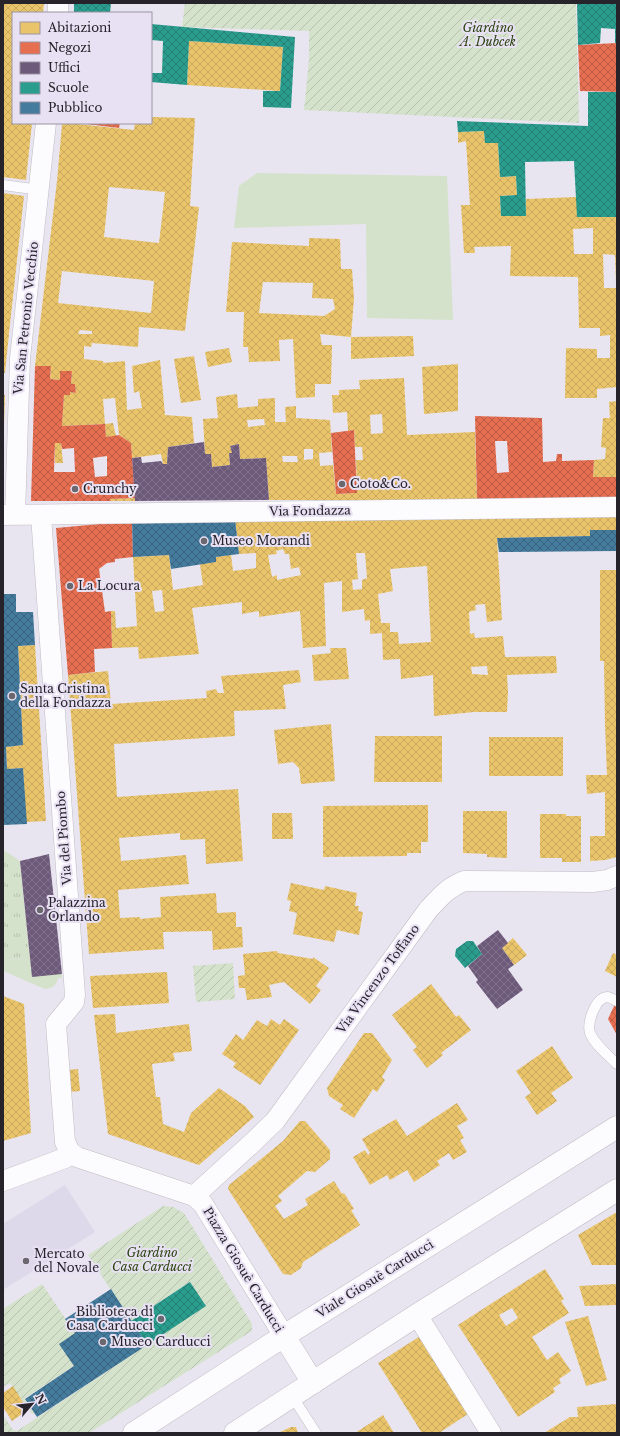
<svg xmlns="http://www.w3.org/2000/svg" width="620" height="1436" viewBox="0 0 620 1436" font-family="'Libre Baskerville',serif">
  <defs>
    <pattern id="park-tufts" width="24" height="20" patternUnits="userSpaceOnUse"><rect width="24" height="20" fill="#d4e2cb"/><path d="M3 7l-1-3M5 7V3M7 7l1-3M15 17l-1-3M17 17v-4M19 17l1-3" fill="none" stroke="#b6c2ae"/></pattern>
    <pattern id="garden-furrows" width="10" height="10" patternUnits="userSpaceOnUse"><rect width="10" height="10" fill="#d4e2cb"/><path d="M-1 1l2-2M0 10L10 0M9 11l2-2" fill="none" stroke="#b6c2ae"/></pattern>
    <pattern id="homes-cross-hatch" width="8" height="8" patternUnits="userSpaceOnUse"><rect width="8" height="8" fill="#e9c46a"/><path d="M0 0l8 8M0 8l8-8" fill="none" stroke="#c8a85c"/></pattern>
    <pattern id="shops-cross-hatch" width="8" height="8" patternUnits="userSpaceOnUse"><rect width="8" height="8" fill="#e76f51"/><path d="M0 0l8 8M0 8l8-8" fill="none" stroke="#bb5b43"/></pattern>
    <pattern id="offices-cross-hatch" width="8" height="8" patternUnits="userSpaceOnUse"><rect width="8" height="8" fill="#6d597a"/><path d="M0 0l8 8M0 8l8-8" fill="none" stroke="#81728b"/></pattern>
    <pattern id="schools-cross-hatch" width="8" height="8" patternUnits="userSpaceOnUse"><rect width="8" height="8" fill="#2a9d8f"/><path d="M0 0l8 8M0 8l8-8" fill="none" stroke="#248075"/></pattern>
    <pattern id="public-cross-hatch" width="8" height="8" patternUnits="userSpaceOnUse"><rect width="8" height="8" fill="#457b9d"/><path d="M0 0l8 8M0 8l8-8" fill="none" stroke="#396480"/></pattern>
  </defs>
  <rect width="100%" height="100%" fill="#e9e5f0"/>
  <!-- commercial -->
  <path fill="#ded9ea" d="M 65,1185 L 95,1232 L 3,1290 L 3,1224 Z"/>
  <!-- grass -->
  <path fill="#d4e2cb" d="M 257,173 L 447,176 L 453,320 L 367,318 L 366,224 L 234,228 L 239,186 Z
    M 30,959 L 62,974 L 62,978 L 58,978 C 56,986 53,988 45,989 L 3,971 L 3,960 Z"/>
  <!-- park -->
  <path fill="url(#park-tufts)" d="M 3,850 L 10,854 L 20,861 L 30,959 L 3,960 Z"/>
  <!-- garden -->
  <path fill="url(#garden-furrows)" d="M 185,3 L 576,3 L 579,123 L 304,110 L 309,59 L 309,31 L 182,27 Z
    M 233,963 L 235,999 L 196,1002 L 193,966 Z
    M 163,1206 L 173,1207 L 184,1213 L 252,1324 L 252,1331 L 89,1433 L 3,1433 L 3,1415 L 13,1430 L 17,1431 L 205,1306 L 190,1282 L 131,1321 L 88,1255 Z
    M 42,1284 L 75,1333 L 74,1366 L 25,1398 L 35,1413 L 32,1414 L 10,1383 L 3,1387 L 3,1309 Z"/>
  <!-- homes -->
  <path fill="url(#homes-cross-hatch)" fill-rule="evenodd" d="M 3,3 L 44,3 L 43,13 L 13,13 L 13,123 L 32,123 L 26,180 L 3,177 Z
    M 189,41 L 283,47 L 280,91 L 187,85 Z
    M 151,117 L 195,118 L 190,206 L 199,207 L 185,331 L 139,327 L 138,347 L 92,343 L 91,347 L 84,346 L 84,359 L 103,361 L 103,363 L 125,361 L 127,410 L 142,408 L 139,391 L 134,393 L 132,366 L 160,360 L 165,415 L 192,417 L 194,443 L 168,447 L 167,464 L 163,464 L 161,454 L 132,458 L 131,443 L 119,435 L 115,398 L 103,399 L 105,424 L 62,426 L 64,395 L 70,395 L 70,392 L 76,393 L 75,384 L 71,384 L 72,371 L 60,371 L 60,380 L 50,379 L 51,366 L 35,366 L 57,181 L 62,124 L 77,124 L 134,130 L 135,123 L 151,123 ZM 109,187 L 165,192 L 159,243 L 104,237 ZM 62,271 L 154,281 L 151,313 L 58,303 ZM 80,330 L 92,331 L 92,334 L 78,334 Z
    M 484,131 L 485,143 L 498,143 L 500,177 L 516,176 L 517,195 L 500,196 L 501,216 L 526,216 L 526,199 L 577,197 L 577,217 L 617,217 L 617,284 L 616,284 L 615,255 L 603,254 L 604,288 L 617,288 L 617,387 L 597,389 L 597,398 L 565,398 L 566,348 L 597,349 L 597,358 L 610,358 L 610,335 L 600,336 L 600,328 L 579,328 L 578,277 L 510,276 L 511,246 L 474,247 L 475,253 L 464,253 L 461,205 L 470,205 L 466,141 L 458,143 L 458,132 ZM 593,228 L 593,254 L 574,254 L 573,229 Z
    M 3,193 L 24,196 L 10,324 L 5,373 L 3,373 Z
    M 309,238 L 340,239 L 341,269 L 352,269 L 354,298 L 351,337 L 413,336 L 414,356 L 351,359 L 351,337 L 320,334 L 322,345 L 332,345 L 331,384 L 315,384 L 315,397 L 296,398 L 293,339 L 279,340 L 280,361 L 249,362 L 248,347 L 243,347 L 244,312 L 226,312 L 232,242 L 309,246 ZM 263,282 L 313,283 L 312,298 L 333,299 L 335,309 L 324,316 L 259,313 Z
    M 229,348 L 232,362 L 208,367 L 205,352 Z
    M 194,356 L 201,400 L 181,403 L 174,359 Z
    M 458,364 L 458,411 L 424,414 L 422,367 Z
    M 404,378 L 407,435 L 475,432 L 477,500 L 269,500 L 266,458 L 240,459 L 239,444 L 230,446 L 232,453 L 229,453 L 230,465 L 212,467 L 211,454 L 205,454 L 203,419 L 218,418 L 216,397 L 237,394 L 238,408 L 258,406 L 258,399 L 275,398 L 275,422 L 286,422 L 285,407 L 296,406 L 296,418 L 330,420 L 332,452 L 319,453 L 320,466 L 333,465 L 336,494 L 357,493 L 356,460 L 363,460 L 362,447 L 355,447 L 354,430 L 348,431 L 347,412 L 333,413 L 332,395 L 339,395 L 339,390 L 360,389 L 359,380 ZM 382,414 L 383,433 L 371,434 L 370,415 ZM 264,419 L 265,425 L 248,427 L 247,420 ZM 304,449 L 313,449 L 313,459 L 304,460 ZM 282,456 L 297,456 L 298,462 L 283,462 Z
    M 3,395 L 5,395 L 4,426 L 3,426 Z
    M 617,401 L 617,477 L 593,477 L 594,460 L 605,459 L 606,448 L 601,447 L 603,418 L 610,418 L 609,402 Z
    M 113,423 L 116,436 L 106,437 L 105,424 Z
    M 55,443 L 61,443 L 63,463 L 55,463 Z
    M 135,498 L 135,501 L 111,501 L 110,499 Z
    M 617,515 L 617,530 L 590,530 L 590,536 L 497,538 L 502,620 L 487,622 L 485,604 L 475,605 L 476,610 L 469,612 L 470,634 L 474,633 L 475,638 L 503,636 L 505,657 L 556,656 L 557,673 L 507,675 L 508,691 L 507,712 L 474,712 L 434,716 L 433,675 L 401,679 L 400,659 L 383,660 L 382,633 L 370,634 L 370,620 L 365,621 L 364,609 L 342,612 L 342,581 L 324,583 L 326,646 L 303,648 L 300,611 L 259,617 L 259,611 L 242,614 L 242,602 L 192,608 L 199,654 L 139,659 L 138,647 L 112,648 L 111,611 L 115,611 L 116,628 L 137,626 L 133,557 L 169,555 L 173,590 L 203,585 L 200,564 L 216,562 L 216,557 L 231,555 L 233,571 L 256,568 L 256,553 L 239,554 L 235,519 ZM 283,549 L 285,554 L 289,554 L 291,569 L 299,567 L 301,575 L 277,580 L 277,575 L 272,577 L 268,555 L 277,554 L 276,551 ZM 356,553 L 365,553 L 367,578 L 362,580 L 362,589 L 353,590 L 352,580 L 358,579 ZM 427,566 L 431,642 L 399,644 L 398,632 L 390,632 L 390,623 L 381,623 L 378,594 L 393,591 L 390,569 ZM 162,590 L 164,611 L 155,612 L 152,591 ZM 487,666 L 488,675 L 472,674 L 471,667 Z
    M 600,570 L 617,570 L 617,857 L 605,860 L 590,861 L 590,836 L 605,836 L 605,792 L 587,794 L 586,775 L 607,775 L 605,725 L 604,661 L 600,661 Z
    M 35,645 L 46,821 L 26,822 L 23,768 L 7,769 L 6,747 L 23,745 L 18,646 Z
    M 330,648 L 346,648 L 349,679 L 314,681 L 312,655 L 331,653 Z
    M 299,670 L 301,682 L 283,685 L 286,709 L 234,711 L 235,736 L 114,744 L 117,797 L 238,789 L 243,861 L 206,864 L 205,839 L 180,840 L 180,833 L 119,838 L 121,861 L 186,855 L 189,884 L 118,890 L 120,918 L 140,917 L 140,919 L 161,917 L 160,897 L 216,893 L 217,913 L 236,912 L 236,927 L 242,927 L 243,947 L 213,950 L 212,931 L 163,932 L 164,949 L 89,954 L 68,675 L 108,671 L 111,704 L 207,698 L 206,691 L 216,689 L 218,693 L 224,693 L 221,676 Z
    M 331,724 L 335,781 L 301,784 L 299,768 L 293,762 L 278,764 L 274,730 Z
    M 375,736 L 442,736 L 442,782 L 374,782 Z
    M 489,737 L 563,737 L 563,776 L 489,776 Z
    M 428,805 L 428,842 L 421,842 L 421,853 L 407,853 L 407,856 L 323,857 L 323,806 Z
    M 463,811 L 507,811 L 507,858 L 487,857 L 487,854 L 463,853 Z
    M 272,813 L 292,813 L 293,839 L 272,839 Z
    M 540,814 L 566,814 L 566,816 L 581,816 L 581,862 L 562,862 L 562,858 L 540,858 Z
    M 291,883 L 324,890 L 325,886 L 357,893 L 355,906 L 359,906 L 358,911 L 363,912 L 359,935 L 337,930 L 334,942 L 293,934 L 297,913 L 289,911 L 291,901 L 287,900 Z
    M 513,938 L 527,955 L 514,965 L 502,948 Z
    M 277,951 L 278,953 L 313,959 L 313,957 L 329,968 L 316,986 L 321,990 L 310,1004 L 284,982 L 269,985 L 272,997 L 247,1000 L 245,988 L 239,988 L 238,976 L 245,975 L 243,954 Z
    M 613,953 L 617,955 L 617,977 L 605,971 Z
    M 167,972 L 169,1003 L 93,1008 L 90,976 Z
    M 431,984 L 456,1017 L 459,1015 L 471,1030 L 441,1053 L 443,1055 L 427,1068 L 413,1050 L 417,1047 L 392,1015 Z
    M 3,996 L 24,1004 L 31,1133 L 3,1141 Z
    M 115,1014 L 116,1033 L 189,1024 L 192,1051 L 173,1053 L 175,1061 L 152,1064 L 156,1097 L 160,1097 L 163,1124 L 184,1132 L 191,1113 L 219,1088 L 245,1106 L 254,1117 L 199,1165 L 108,1134 L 94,1015 Z
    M 271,1019 L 280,1025 L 284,1019 L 299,1030 L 260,1085 L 233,1067 L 236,1063 L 222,1054 L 236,1034 L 243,1040 L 257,1020 L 267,1026 Z
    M 364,1033 L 372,1033 L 392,1060 L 382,1077 L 385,1080 L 377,1092 L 373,1089 L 354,1118 L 340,1109 L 343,1105 L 329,1096 L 327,1088 Z
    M 552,1046 L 573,1078 L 551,1093 L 557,1101 L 537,1115 L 525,1097 L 531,1093 L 516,1071 Z
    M 78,1069 L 80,1091 L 69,1092 L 67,1070 Z
    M 457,1103 L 468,1120 L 457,1126 L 464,1138 L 460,1140 L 467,1152 L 453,1160 L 449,1153 L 437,1161 L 440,1165 L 414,1182 L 407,1170 L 390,1180 L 387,1175 L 370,1185 L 353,1157 L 365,1150 L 368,1155 L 370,1153 L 362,1139 L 396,1119 L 407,1136 Z
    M 300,1121 L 305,1121 L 330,1150 L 330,1159 L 315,1172 L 307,1171 L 278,1196 L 282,1201 L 275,1206 L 284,1219 L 308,1205 L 305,1199 L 334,1181 L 342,1194 L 344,1193 L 354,1209 L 351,1210 L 360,1225 L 303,1262 L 301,1268 L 291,1275 L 283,1274 L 228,1189 L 229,1185 L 283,1141 Z
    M 617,1212 L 617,1265 L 592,1265 L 578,1235 Z
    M 545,1269 L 564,1299 L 561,1301 L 569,1313 L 532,1337 L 547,1360 L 558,1352 L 571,1371 L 559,1379 L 561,1383 L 553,1388 L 555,1392 L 518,1417 L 458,1325 ZM 512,1308 L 518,1318 L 506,1326 L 499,1315 Z
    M 617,1284 L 616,1305 L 585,1306 L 579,1286 Z
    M 588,1316 L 607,1380 L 586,1386 L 565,1322 Z
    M 425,1333 L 474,1410 L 439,1433 L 422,1433 L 378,1363 Z
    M 13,1386 L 28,1410 L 12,1421 L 3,1407 L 3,1393 Z
    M 617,1404 L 617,1433 L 544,1433 L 570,1417 L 578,1417 L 577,1407 Z
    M 383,1415 L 394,1433 L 355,1433 Z
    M 291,1427 L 296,1427 L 298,1433 L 278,1433 Z"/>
  <!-- shops -->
  <path fill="url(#shops-cross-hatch)" fill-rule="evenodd" d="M 617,43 L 617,92 L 580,91 L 578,45 Z
    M 78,123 L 120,123 L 119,128 Z
    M 35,366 L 51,366 L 50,379 L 60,380 L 60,371 L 72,371 L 71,384 L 75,384 L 76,393 L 70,392 L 70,395 L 64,395 L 62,426 L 105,424 L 106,437 L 119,435 L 131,443 L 135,498 L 110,499 L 111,501 L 31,501 ZM 55,443 L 61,443 L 62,449 L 74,448 L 75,472 L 54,472 ZM 107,456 L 107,476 L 95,477 L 93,458 Z
    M 475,416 L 542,418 L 543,462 L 556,461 L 557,454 L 562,454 L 562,461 L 594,460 L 593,477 L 617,477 L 617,499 L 477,500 ZM 495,441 L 507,441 L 509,472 L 497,473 Z
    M 354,430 L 357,493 L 336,494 L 331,433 Z
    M 132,521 L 133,557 L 115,559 L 115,562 L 107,563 L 99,569 L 105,612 L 111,611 L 112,648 L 94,649 L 95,672 L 68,675 L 56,528 Z
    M 615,1004 L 617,1005 L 617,1035 L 608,1019 Z"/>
  <!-- offices -->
  <path fill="url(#offices-cross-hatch)" d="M 204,442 L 205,454 L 211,454 L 212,467 L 230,465 L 229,453 L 232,453 L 230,446 L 239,444 L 240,459 L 266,458 L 269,500 L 135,501 L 132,458 L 141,457 L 142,463 L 161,461 L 163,464 L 167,464 L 168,447 Z
    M 49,854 L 62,974 L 32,977 L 20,861 Z
    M 498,930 L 508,943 L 502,948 L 514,965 L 508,969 L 523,990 L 497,1009 L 476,982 L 478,980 L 468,966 L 482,954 L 477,946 Z"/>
  <!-- schools -->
  <path fill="url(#schools-cross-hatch)" d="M 74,3 L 111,3 L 110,13 L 74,13 Z
    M 577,3 L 617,3 L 617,43 L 615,43 L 615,29 L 601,28 L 600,43 L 578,45 Z
    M 151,24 L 295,37 L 291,108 L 263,107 L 263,91 L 280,91 L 283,47 L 189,41 L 187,85 L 151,82 L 151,73 L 162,73 L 163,41 L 151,40 Z
    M 588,92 L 617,92 L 617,217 L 577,217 L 574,161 L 525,162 L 526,216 L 501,216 L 500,196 L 517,195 L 516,176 L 500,177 L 498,143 L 485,143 L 484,131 L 458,132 L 457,121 L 588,126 Z
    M 467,941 L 473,941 L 482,954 L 465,968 L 455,956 L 456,949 Z
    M 190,1282 L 206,1306 L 147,1345 L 131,1321 Z"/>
  <!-- public -->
  <path fill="url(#public-cross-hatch)" d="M 235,519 L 239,554 L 216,557 L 216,562 L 171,569 L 169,555 L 133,557 L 132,521 Z
    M 590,530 L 617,530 L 617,551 L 499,552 L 497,538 L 590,536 Z
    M 3,594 L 16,594 L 16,612 L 33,612 L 35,645 L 18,646 L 23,745 L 6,747 L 7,769 L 23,768 L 27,824 L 3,825 Z
    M 111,1289 L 147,1345 L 37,1417 L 25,1399 L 74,1366 L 59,1344 L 75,1333 L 65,1319 Z"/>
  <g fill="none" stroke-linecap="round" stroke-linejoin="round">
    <defs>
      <path id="lane" d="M 3,185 L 40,190
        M 617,1001 C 615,1000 611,998 608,997 C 595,997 587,1023 590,1033 C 595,1045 608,1055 617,1064
        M 292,1396 L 316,1433"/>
      <path id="street" d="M 58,13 L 58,3
        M 3,515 L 617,507
        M 15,515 L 20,358 L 46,123
        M 41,515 L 75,995 L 74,1002 L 56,1024 L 65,1142 L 70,1152 L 77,1157 L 194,1196 L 203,1204 L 284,1336
        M 3,1181 L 65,1158 L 70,1152
        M 194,1196 L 250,1145 L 275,1121 L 428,910 C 440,897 447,888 464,881 L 593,882 L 607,880 L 617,876
        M 417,1315 L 491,1433"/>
      <path id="primary" d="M 284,1336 L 313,1383
        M 134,1433 L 284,1336 L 617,1127
        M 235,1433 L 417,1315 L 617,1190"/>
    </defs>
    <!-- lane casing -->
    <use href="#lane" stroke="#c0bdc5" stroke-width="11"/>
    <!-- street casing -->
    <use href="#street" stroke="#c0bdc5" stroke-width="21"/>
    <!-- primary casing -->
    <use href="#primary" stroke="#c0bdc5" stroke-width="23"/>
    <!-- lane -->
    <use href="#lane" stroke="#fcfbfd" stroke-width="10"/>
    <!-- street -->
    <use href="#street" stroke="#fcfbfd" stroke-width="20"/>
    <!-- primary -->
    <use href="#primary" stroke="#fcfbfd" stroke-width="22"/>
  </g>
  <!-- markers -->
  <g fill="#6a676f" stroke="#e8e1f4" stroke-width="1.5">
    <circle cx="342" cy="484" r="4"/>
    <circle cx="75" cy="489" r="4"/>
    <circle cx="204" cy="541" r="4"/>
    <circle cx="70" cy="586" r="4"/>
    <circle cx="12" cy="696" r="4"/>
    <circle cx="40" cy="910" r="4"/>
    <circle cx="26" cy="1261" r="4"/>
    <circle cx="161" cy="1319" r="4"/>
    <circle cx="103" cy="1342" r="4"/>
  </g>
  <g text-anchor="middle" stroke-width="4" stroke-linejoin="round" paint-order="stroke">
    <!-- park labels -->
    <g font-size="12" font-style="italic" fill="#2b450f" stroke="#e8e1f4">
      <text x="488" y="32">Giardino<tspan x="488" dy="14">A. Dubcek</tspan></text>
      <text x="152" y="1257">Giardino<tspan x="152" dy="14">Casa Carducci</tspan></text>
    </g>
    <!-- street labels -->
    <g font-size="12" fill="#26232a" stroke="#e8e1f4">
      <text transform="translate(26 318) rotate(-84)" y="4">Via San Petronio Vecchio</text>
      <text transform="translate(310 511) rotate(-1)" y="4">Via Fondazza</text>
      <text transform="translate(64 838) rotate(-94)" y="4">Via del Piombo</text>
      <text transform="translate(378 979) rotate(-54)" y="4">Via Vincenzo Toffano</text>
      <text transform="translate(243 1270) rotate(59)" y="4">Piazza Giosuè Carducci</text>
      <text transform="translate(375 1279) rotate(-32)" y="4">Viale Giosuè Carducci</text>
    </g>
    <!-- poi labels -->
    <g font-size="12" fill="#26232a" stroke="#e8e1f4" text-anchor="start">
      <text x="350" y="488">Coto&amp;Co.</text>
      <text x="83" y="493">Crunchy</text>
      <text x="212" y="545">Museo Morandi</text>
      <text x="78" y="590">La Locura</text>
      <text x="20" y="693">Santa Cristina<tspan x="20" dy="14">della Fondazza</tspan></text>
      <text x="48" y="907">Palazzina<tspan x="48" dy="14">Orlando</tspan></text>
      <text x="34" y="1258">Mercato<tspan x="34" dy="14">del Novale</tspan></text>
      <text x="153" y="1316" text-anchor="end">Biblioteca di<tspan x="153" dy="14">Casa Carducci</tspan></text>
      <text x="111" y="1346">Museo Carducci</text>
    </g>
  </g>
  <!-- border -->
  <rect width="620" height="1436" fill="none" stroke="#26232a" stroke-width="8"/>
  <!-- legend -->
  <rect x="12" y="12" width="140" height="112" fill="#e8e1f4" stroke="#9a95a3"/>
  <rect x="20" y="22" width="20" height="12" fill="#e9c46a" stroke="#9a95a3"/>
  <text x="48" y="32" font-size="12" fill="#26232a">Abitazioni</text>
  <rect x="20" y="42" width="20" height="12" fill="#e76f51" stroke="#9a95a3"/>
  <text x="48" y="52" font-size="12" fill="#26232a">Negozi</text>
  <rect x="20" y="62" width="20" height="12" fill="#6d597a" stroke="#9a95a3"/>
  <text x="48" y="72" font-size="12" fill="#26232a">Uffici</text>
  <rect x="20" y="82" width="20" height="12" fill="#2a9d8f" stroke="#9a95a3"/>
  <text x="48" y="92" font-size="12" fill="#26232a">Scuole</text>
  <rect x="20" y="102" width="20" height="12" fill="#457b9d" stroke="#9a95a3"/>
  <text x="48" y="112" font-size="12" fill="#26232a">Pubblico</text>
  <!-- north arrow -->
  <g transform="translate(32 1404) rotate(62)" stroke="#e8e1f4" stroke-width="3" paint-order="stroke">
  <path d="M0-3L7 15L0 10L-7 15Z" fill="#26232a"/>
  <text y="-6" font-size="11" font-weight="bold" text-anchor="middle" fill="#26232a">N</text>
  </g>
</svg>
